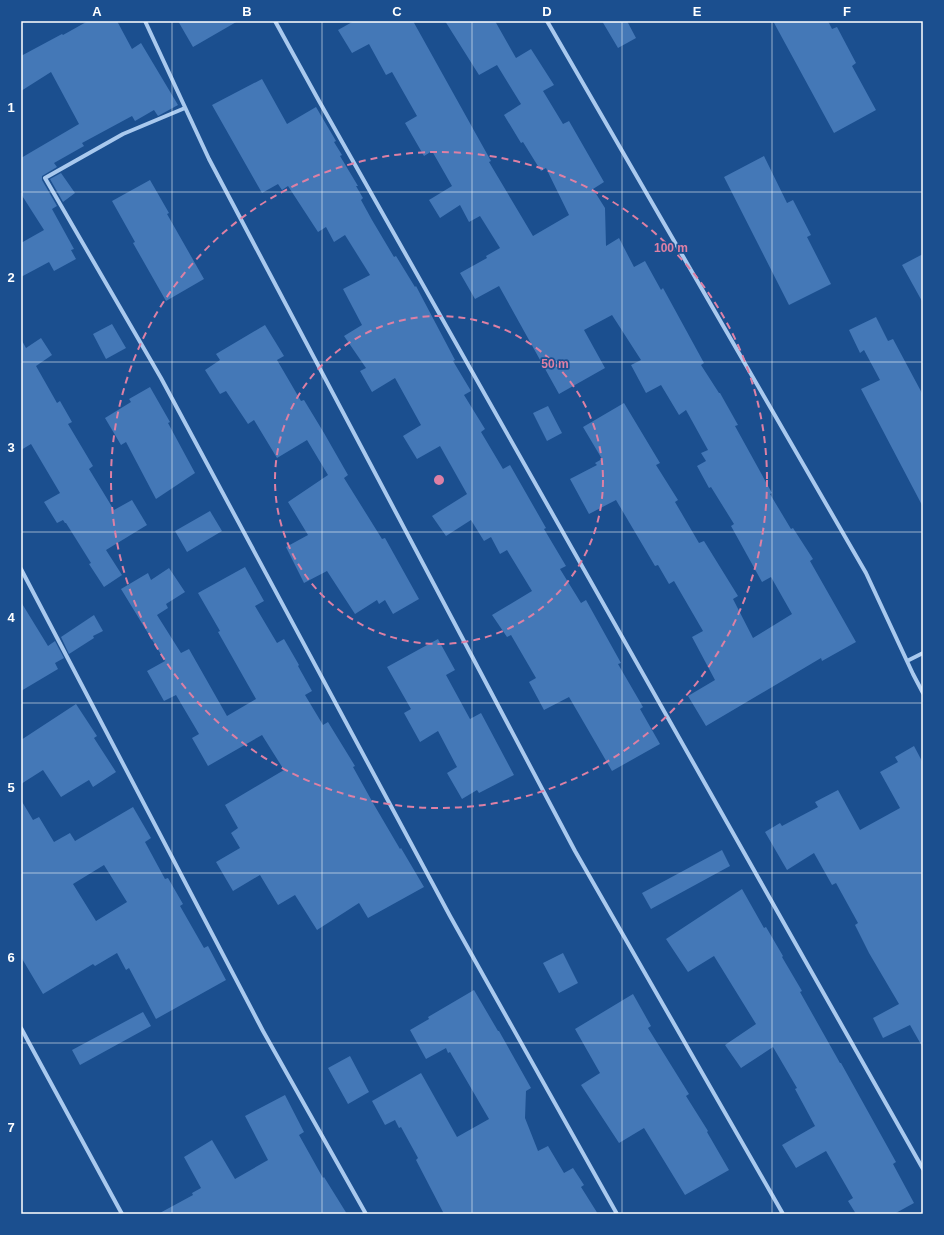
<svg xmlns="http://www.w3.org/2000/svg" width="944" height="1235" viewBox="0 0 944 1235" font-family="Arial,sans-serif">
  <rect width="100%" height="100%" fill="#1b4f8f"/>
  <!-- building -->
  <path fill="#4478b7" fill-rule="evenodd" d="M 88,21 L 117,21 L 132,49 L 141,43 L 178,105 L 158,116 L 154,110 L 135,121 L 132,116 L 82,143 L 84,146 L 54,163 L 57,167 L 42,176 L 42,180 L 57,206 L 52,209 L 74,249 L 71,250 L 76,259 L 54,271 L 49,262 L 21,277 L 21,243 L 44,230 L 21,194 L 21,158 L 79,124 L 51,72 L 21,91 L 21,56 L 62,34 L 63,35 Z
    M 178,21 L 238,21 L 193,47 Z
    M 354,21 L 413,21 L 491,161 L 489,162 L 533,236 L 569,215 L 546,168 L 541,171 L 523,142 L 521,143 L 504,115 L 521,104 L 497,65 L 479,75 L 445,21 L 495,21 L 516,58 L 531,49 L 554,85 L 543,91 L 563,124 L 569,121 L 604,182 L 593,189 L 605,208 L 606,246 L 619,238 L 634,267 L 645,261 L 661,290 L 663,288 L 704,363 L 701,365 L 719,393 L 720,393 L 738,425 L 735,426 L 772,493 L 770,494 L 791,529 L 793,528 L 813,559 L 810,561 L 856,642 L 822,661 L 821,658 L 706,726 L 688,696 L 715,680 L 692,637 L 703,631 L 674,581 L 669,584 L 658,565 L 655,566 L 616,500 L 589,514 L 570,479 L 597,465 L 595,463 L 602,459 L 583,427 L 624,403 L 660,463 L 656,465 L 678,500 L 675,502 L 699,543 L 704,541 L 738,596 L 733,599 L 753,638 L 792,614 L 771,577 L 762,582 L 731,526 L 734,524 L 711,487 L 709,488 L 697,466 L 706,461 L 701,453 L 708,450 L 686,410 L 679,415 L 661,385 L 646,393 L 631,365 L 641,360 L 612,315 L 584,330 L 605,368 L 559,394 L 499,286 L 475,299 L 460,273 L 487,258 L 486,256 L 500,248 L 480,216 L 469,222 L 460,205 L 440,218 L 429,200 L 452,186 L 432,151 L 424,156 L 405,123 L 417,116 L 392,72 L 386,75 L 369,44 L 352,53 L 338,30 Z
    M 602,21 L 627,21 L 636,38 L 618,48 Z
    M 773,21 L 828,21 L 832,29 L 837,27 L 856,63 L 852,66 L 876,110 L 834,133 Z
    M 262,79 L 287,124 L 316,107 L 336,141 L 334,142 L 342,155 L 340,156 L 358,186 L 356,186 L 363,198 L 361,200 L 372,220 L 394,257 L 396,256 L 415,287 L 416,286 L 455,360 L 453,361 L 471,391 L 464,395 L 485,429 L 481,432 L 503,469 L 510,465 L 546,528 L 544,529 L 566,566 L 560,569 L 581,603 L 586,600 L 621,663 L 618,664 L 643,707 L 640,709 L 660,744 L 612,771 L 569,697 L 544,710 L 529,682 L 536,678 L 511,635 L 507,637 L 492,615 L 532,591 L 507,550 L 500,554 L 491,537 L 484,541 L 471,520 L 446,536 L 432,516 L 467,494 L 440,446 L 417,459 L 403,436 L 421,425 L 395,378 L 372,392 L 360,371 L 366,368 L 344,336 L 362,325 L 343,289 L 370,275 L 345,235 L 334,242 L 326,227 L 318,232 L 288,186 L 282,190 L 278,184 L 262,193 L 212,105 Z
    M 764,156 L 787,203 L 793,200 L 811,235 L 807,237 L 831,284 L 789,305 L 724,177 Z
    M 61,173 L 75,193 L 63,202 L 50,179 Z
    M 150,180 L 169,213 L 167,214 L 204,279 L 166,301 L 133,243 L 135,242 L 112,201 Z
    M 923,254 L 923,303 L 902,265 Z
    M 876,317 L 888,341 L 893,339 L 923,395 L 923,507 L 861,389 L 880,380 L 864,350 L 860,353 L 849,330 Z
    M 112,324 L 126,348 L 106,359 L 93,334 Z
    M 265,325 L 284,356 L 277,360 L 301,401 L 304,400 L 324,433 L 348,475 L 344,478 L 382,539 L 385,538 L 419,599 L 393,614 L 385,600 L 379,604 L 377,600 L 355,614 L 327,571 L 304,583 L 286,547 L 308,535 L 288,502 L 328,475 L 307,440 L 277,458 L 254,420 L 248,424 L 226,391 L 220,394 L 205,370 L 220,360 L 216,354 Z
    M 41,338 L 52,355 L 36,366 L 57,403 L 60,401 L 72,422 L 68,424 L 93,466 L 89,469 L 114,510 L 132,500 L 147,525 L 106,550 L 122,575 L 104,587 L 89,564 L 91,563 L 66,523 L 65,523 L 63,520 L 57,523 L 44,502 L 60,493 L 31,444 L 21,450 L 21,339 L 26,348 Z
    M 150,387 L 170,422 L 168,423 L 195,473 L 156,499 L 126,442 L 121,445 L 105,418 L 131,402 L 129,399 Z
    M 548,406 L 562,433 L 547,441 L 533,413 Z
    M 210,511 L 222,531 L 187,552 L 175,531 Z
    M 245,567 L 264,601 L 255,606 L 277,643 L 284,639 L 299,665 L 298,666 L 312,691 L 305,695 L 323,725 L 328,722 L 355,766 L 353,767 L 373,803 L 400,849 L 401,848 L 424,887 L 368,918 L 359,903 L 317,930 L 295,895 L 278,905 L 260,875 L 233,891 L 216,862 L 240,848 L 231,833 L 238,828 L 225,805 L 284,770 L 262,735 L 208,766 L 192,738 L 199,734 L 176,695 L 164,701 L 147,671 L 165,661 L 121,589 L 148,573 L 151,580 L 169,568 L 185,592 L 166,604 L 168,608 L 157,615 L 181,653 L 189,649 L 227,716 L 256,699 L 218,632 L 220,631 L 198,593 Z
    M 21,602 L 48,646 L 55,641 L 64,658 L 55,663 L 58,669 L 21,691 Z
    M 94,615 L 103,631 L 93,636 L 94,638 L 69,654 L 61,637 Z
    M 438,639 L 455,670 L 446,675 L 470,719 L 481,713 L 514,775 L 479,793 L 477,790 L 462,799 L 447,773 L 457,767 L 438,731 L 420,742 L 404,713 L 411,709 L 387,667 Z
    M 76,704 L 97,736 L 94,738 L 116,772 L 93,787 L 89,780 L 61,797 L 43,770 L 21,784 L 21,740 Z
    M 914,746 L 923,763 L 923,1048 L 910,1025 L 883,1038 L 873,1018 L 899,1004 L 869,953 L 855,925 L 858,923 L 836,883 L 832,885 L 814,853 L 787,870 L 765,832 L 780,823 L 782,826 L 818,807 L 815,802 L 838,790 L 860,830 L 900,808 L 880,772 L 898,762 L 895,757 Z
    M 21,800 L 33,820 L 39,817 L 54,842 L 70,833 L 75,841 L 133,807 L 151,838 L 145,842 L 165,879 L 168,878 L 183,904 L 180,906 L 204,948 L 208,946 L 226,980 L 156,1019 L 129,968 L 126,970 L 117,953 L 95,966 L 93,964 L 43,994 L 21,957 ZM 104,865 L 127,902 L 96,921 L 73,884 Z
    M 722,850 L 730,866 L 651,909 L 642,893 Z
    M 742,889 L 764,928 L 766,927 L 783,956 L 782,957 L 802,991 L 800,992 L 840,1063 L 841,1063 L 896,1162 L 893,1164 L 914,1203 L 894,1214 L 856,1214 L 848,1201 L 853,1198 L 826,1151 L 796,1168 L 782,1145 L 815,1126 L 795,1089 L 797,1088 L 773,1047 L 741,1068 L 725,1045 L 756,1024 L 714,956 L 688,972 L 666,939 Z
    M 563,953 L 578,983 L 559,993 L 543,963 Z
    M 474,990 L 498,1031 L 499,1031 L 531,1088 L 526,1091 L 525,1118 L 538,1151 L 548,1146 L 564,1173 L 573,1168 L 584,1185 L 581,1187 L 598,1214 L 444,1214 L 416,1160 L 418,1158 L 401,1127 L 399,1128 L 395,1120 L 385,1125 L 372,1101 L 421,1073 L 457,1137 L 489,1119 L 450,1052 L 448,1053 L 446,1048 L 426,1059 L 410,1030 L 429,1019 L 428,1017 Z
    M 633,994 L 651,1026 L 648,1028 L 689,1094 L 686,1096 L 708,1131 L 707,1132 L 729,1170 L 685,1195 L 644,1128 L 619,1143 L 581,1085 L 600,1073 L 575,1029 Z
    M 143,1012 L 151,1026 L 80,1065 L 72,1050 Z
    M 350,1056 L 369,1092 L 348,1104 L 328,1068 Z
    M 285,1095 L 304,1132 L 299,1135 L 323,1178 L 324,1177 L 347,1214 L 158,1214 L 193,1195 L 192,1193 L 201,1188 L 184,1157 L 212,1140 L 235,1179 L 268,1160 L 245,1116 Z"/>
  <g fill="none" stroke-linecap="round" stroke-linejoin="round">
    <!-- minor -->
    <path stroke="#a9c9ee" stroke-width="4" d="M 145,21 L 209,159 L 575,851 L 783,1214
      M 275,21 L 319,101 L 923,1169
      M 547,21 L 866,573 L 913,674 L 923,693
      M 185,108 L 123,134 L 45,178 L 161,378 L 450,916 L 617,1214
      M 21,569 L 263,1031 L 366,1214
      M 907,661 L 923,653
      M 21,1028 L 122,1214"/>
  </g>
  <!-- grid -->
  <path fill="none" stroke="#fff" stroke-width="1" stroke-opacity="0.55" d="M 172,21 L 172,1214M 322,21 L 322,1214M 472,21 L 472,1214M 622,21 L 622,1214M 772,21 L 772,1214M 21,192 L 923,192M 21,362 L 923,362M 21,532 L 923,532M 21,703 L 923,703M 21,873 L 923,873M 21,1043 L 923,1043"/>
  <!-- distance rings -->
  <g fill="none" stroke="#dd80a5" stroke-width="2" stroke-dasharray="7 5">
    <circle cx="439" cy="480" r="164"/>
    <circle cx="439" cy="480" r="328"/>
  </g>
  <circle cx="439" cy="480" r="6" fill="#dd80a5" stroke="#1b4f8f" stroke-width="2"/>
  <g font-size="12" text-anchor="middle" font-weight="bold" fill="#dd80a5" stroke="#1b4f8f" stroke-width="3.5" stroke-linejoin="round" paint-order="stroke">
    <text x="671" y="252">100 m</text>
    <text x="555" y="368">50 m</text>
  </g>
  <!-- border -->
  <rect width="944" height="1235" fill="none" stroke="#1b4f8f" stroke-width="44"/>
  <rect x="22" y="22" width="900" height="1191" fill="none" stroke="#fff" stroke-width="1.5"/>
  <g font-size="13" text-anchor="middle" font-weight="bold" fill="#fff">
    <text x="97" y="16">A</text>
    <text x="247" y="16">B</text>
    <text x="397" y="16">C</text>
    <text x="547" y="16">D</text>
    <text x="697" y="16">E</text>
    <text x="847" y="16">F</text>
    <text x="11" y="112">1</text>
    <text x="11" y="282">2</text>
    <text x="11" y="452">3</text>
    <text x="11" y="622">4</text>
    <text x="11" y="792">5</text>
    <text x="11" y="962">6</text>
    <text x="11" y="1132">7</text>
  </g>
</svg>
